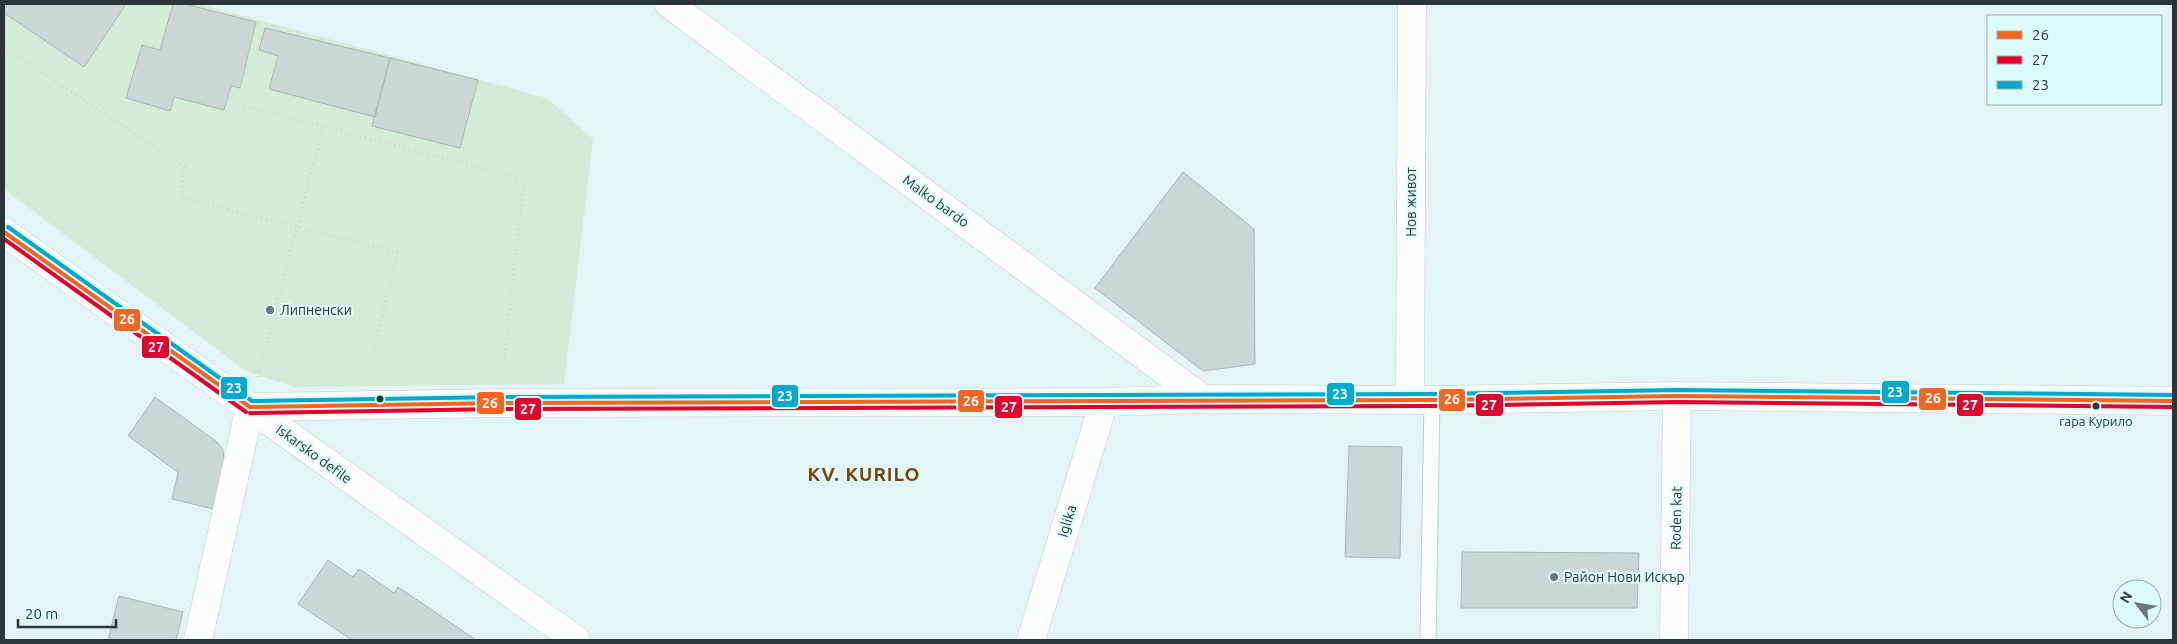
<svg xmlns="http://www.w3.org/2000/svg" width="2177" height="644" viewBox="0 0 2177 644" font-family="Ubuntu,sans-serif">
  <rect width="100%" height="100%" fill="#e3f4f4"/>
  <!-- green -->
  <path fill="#d5ebda" d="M 4,4 L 200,4 L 547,98 L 593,139 L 564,384 L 294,387 L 246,371 L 4,189 Z"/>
  <!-- building -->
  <path fill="#c9d8d5" stroke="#aab7b5" d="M 4,4 L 126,4 L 84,67 L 4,13 Z
    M 173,4 L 185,4 L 256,22 L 240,88 L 231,86 L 224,110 L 174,97 L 170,111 L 126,98 L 142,45 L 160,50 Z
    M 265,28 L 390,58 L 375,117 L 269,89 L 278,56 L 259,50 Z
    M 390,58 L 478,80 L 460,148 L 372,126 Z
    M 1183,172 L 1254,229 L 1255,364 L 1203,371 L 1095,288 Z
    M 155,397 L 217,442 L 223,449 L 224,460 L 213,509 L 172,499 L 178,472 L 128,436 Z
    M 1349,446 L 1402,447 L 1400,558 L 1345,557 Z
    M 1462,552 L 1639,553 L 1637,608 L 1461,608 Z
    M 328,560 L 353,577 L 359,569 L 394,593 L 398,587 L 476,640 L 352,640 L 298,604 Z
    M 119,596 L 183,612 L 176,640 L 108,640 Z"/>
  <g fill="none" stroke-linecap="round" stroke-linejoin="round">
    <defs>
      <path id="lane" d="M 1428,640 L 1432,400"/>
      <path id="street" d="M 669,4 L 1203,399
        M 1410,400 L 1412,4
        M 198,640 L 250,407 L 501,403 L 1104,402 L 1203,399 L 1432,400 L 1677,396 L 2173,401
        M 1031,640 L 1104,402
        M 1674,640 L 1677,396"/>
      <path id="secondary" d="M 4,232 L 576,640"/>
    </defs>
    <!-- lane casing -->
    <use href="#lane" stroke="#c2d0cf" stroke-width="17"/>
    <!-- street casing -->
    <use href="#street" stroke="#c2d0cf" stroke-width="29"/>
    <!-- secondary casing -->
    <use href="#secondary" stroke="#c2d0cf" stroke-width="29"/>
    <!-- path -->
    <path stroke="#d1d5d5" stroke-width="3" stroke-dasharray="1 4" stroke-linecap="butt" d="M 4,48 L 184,166 L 181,198 L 397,252 L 374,353
      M 244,106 L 524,179 L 503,373
      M 258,377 L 323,127"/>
    <!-- lane -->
    <use href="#lane" stroke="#fbfdfd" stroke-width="15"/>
    <!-- street -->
    <use href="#street" stroke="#fbfdfd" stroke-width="28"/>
    <!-- secondary -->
    <use href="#secondary" stroke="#fbfdfd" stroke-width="28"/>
    <defs>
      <path id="bus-1" d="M 4,232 L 250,407
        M 250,407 L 501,403 L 1432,400 L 1677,396 L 2173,401"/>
      <path id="bus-2" d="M 4,239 L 246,412
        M 250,413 L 501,409 L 1432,406 L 1677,402 L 2173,407"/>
      <path id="bus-3" d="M 8,227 L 252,401 L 501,397 L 1432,394 L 1677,390 L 2173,395"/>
    </defs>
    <!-- bus-1 casing -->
    <use href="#bus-1" stroke="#dcfbfa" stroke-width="8"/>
    <!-- bus-2 casing -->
    <use href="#bus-2" stroke="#dcfbfa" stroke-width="8"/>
    <!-- bus-3 casing -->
    <use href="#bus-3" stroke="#dcfbfa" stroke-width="8"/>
    <!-- bus-1 -->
    <use href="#bus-1" stroke="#f26522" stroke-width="4"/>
    <!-- bus-2 -->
    <use href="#bus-2" stroke="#e4002b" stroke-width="4"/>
    <!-- bus-3 -->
    <use href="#bus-3" stroke="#00a9ce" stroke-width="4"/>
  </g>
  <!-- markers -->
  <g fill="#6b7979" stroke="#dcfbfa" stroke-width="2">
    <circle cx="270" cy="310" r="5"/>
    <circle cx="1554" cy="577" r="5"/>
  </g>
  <g fill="#2b3737" stroke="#dcfbfa" stroke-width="2">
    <circle cx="380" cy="399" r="4.5"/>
    <circle cx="2096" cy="406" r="4.5"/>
  </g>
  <g text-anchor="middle" stroke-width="4.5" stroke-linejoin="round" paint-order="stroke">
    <!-- bus labels -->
    <g font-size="13" fill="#2b3737" stroke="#dcfbfa">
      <text x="2096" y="426">гара Курило</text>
    </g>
    <!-- street labels -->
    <g font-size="14" fill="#2b3737" stroke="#dcfbfa">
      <text transform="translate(936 201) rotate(36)" y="5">Malko bardo</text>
      <text transform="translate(1411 202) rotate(-90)" y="5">Нов живот</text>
      <text transform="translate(314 454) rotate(36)" y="5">Iskarsko defile</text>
      <text transform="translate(1676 518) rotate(-89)" y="5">Roden kat</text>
      <text transform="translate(1067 521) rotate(-73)" y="5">Iglika</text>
    </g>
    <!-- poi labels -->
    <g font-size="14" fill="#2b3737" stroke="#dcfbfa" text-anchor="start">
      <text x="280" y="315">Липненски</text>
      <text x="1564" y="582">Район Нови Искър</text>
    </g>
    <!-- district labels -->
    <g font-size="19" font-weight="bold" letter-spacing="1" fill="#7a4308" stroke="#dcfbfa">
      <text x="864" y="481">KV. KURILO</text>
    </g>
  </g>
  <g stroke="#dcfbfa" stroke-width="2">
    <rect x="113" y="308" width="28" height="24" rx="5" fill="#f26522"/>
    <rect x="141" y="335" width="29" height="24" rx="5" fill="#e4002b"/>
    <rect x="220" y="376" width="28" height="24" rx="5" fill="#00a9ce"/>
    <rect x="1881" y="380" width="29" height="24" rx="5" fill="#00a9ce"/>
    <rect x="1326" y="382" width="29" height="24" rx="5" fill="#00a9ce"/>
    <rect x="771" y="384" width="28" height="24" rx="5" fill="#00a9ce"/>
    <rect x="1918" y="387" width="29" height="24" rx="5" fill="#f26522"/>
    <rect x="1438" y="388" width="28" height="24" rx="5" fill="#f26522"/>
    <rect x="957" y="389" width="28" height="24" rx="5" fill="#f26522"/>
    <rect x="476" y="391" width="29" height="24" rx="5" fill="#f26522"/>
    <rect x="1956" y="393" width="28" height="24" rx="5" fill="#e4002b"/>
    <rect x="1475" y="393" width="29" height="24" rx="5" fill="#e4002b"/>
    <rect x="994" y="395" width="29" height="24" rx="5" fill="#e4002b"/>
    <rect x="514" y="397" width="28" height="24" rx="5" fill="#e4002b"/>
  </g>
  <g font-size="14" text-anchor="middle" font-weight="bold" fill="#fff">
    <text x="127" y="324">26</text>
    <text x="156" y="352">27</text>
    <text x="234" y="393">23</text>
    <text x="1895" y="397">23</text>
    <text x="1340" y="399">23</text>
    <text x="785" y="401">23</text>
    <text x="1933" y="403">26</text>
    <text x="1452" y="404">26</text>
    <text x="971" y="406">26</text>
    <text x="490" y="408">26</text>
    <text x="1970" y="410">27</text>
    <text x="1489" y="410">27</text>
    <text x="1009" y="412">27</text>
    <text x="528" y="414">27</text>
  </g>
  <!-- border -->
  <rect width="2177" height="644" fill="none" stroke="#2b3737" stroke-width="10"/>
  <!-- legend -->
  <rect x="1987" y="15" width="175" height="90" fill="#dcfbfa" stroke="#95adac"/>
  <rect x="1997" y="31" width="25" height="8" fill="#f26522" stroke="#95adac"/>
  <text x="2032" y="40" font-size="15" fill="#2b3737">26</text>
  <rect x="1997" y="56" width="25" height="8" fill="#e4002b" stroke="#95adac"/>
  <text x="2032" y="65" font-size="15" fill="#2b3737">27</text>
  <rect x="1997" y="81" width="25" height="8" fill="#00a9ce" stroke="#95adac"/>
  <text x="2032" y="90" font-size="15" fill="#2b3737">23</text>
  <!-- north arrow -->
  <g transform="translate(2137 604) rotate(301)"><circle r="24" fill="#dcfbfa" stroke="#95adac"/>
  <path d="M0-4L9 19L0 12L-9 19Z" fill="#6b7979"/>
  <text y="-8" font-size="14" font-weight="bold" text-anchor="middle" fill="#2b3737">N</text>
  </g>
  <!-- scale -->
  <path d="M18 619v8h98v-8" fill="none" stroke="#2b3737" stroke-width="2.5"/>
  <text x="25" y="619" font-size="15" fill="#2b3737" stroke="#dcfbfa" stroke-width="4" paint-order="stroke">20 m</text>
</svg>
